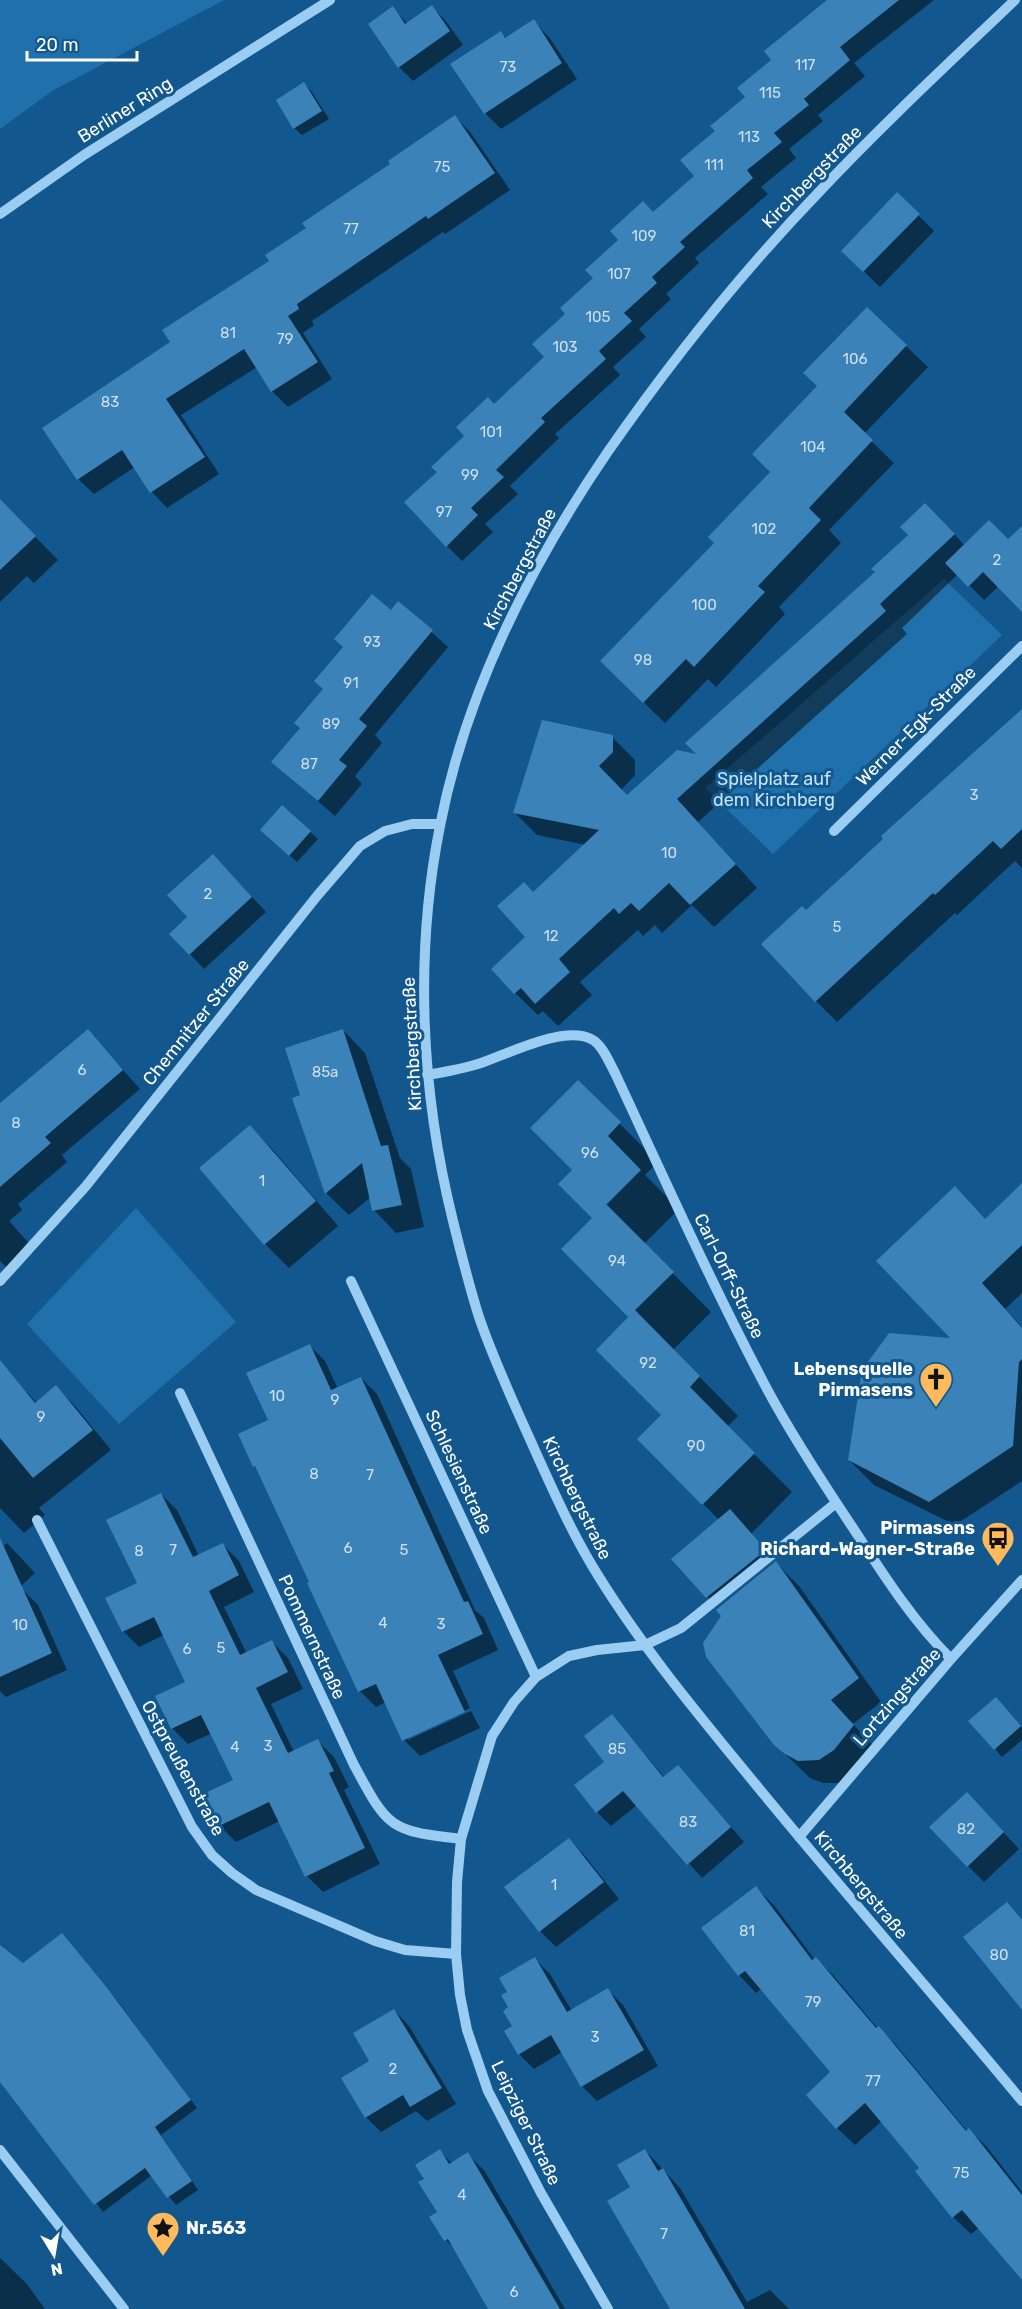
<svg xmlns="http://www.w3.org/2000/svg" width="1022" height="2309" viewBox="0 0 1022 2309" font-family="Rubik,sans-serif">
  <rect width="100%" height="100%" fill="#12588e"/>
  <!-- green -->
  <path fill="#2071ab" d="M 0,0 L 224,0 L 52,91 L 0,129 Z
    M 944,579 L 1002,635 L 773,854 L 705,788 Z
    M 136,1208 L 236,1322 L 119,1424 L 27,1324 Z"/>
  <!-- shadow -->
  <path fill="#0007" d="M 829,0 L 934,0 L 854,63 L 865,76 L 818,115 L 823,121 L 789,149 L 796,158 L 761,187 L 768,194 L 695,258 L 699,263 L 666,294 L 671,299 L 639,329 L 646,337 L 613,367 L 620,375 L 555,434 L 559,438 L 510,486 L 518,494 L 485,524 L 493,532 L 462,561 L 447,546 L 439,472 L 495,406 L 546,357 L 567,314 L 595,278 L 654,214 L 696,176 L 717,131 L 747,98 L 773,60 Z
    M 432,7 L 446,21 L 463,45 L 413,81 L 399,67 L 392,8 L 408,24 Z
    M 533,21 L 549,37 L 577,79 L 501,129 L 485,113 L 500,33 L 507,39 Z
    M 304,84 L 312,92 L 329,119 L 302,135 L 294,128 Z
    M 455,117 L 471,133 L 510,190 L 445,234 L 443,232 L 312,321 L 314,325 L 303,333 L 332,379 L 288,407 L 272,391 L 257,367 L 181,415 L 219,474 L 167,508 L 152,492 L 135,467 L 94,494 L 78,479 L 172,343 L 308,228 Z
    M 897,194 L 934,231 L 880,287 L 843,251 Z
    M 867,309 L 928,367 L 864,434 L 894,463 L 829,530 L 841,543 L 779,607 L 785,614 L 716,687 L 708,679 L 665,723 L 623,682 L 716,543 L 772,472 L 818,387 Z
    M 0,501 L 58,560 L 34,583 L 27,576 L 0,602 Z
    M 948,527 L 965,546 L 1008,541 L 1022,528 L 1022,610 L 999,586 L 984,600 L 958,574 L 902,628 L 907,634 L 698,822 L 757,888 L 714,927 L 692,905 L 662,933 L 655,925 L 643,936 L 638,930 L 580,982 L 592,995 L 558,1026 L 543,1011 L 538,1015 L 515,993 L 527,937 L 586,845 L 537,835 L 514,812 L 612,737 L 635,760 L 635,775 L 621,790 L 627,797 L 700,756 Z
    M 399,603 L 448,647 L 375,735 L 382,743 L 355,776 L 362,784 L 335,816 L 273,762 Z
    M 1022,711 L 1022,868 L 1015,861 L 957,915 L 955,913 L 837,1022 L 816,1001 L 806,912 Z
    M 310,832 L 318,839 L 297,862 L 269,838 Z
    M 228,871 L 266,912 L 204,969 L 190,954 L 189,917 Z
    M 343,1030 L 365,1053 L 400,1158 L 411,1169 L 424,1227 L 396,1233 L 374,1210 L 371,1197 L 349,1215 L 326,1193 L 294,1099 L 302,1096 Z
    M 88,1031 L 140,1089 L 62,1155 L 67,1162 L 18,1204 L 22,1210 L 9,1221 L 35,1250 L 11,1272 L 0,1261 L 0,1105 Z
    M 578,1082 L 658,1162 L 645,1175 L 679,1209 L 644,1244 L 711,1312 L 673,1350 L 738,1416 L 727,1427 L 792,1492 L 751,1534 L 773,1558 L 715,1605 L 673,1559 L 719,1520 L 639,1439 L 663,1415 L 630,1317 L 563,1249 L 594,1218 L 574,1170 Z
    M 250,1127 L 273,1150 L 338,1226 L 289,1268 L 265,1244 L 201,1168 Z
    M 1022,1185 L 1022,1293 L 1005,1309 L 1022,1327 L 1022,1481 L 955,1525 L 874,1485 L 849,1460 L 954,1340 L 986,1220 Z
    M 309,1345 L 325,1361 L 338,1389 L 361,1378 L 377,1394 L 475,1610 L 484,1618 L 498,1650 L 453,1671 L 470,1708 L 408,1737 L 408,1740 L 471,1711 L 480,1728 L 420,1756 L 404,1740 L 386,1702 L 376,1707 L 360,1691 L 258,1469 L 254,1466 L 270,1420 Z
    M 10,1375 L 37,1403 L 56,1387 L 75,1406 L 111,1450 L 39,1508 L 45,1515 L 24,1533 L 0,1508 L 0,1383 Z
    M 161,1494 L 177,1510 L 199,1556 L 223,1545 L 239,1561 L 254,1592 L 224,1607 L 247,1654 L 272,1642 L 288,1658 L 303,1689 L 271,1704 L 294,1752 L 318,1741 L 334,1757 L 349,1787 L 344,1790 L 380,1864 L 323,1892 L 307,1876 L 280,1821 L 236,1842 L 220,1826 L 205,1795 L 235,1780 L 212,1733 L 188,1744 L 172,1728 L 187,1682 L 164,1635 L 139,1647 L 123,1631 L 139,1583 Z
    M 7,1543 L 35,1573 L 20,1587 L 38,1605 L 67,1670 L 6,1697 L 0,1691 L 0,1549 Z
    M 776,1563 L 799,1586 L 881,1702 L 853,1724 L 877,1750 L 843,1783 L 823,1783 L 810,1778 L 775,1744 Z
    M 1004,1707 L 1022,1728 L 1022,1740 L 1002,1757 L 995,1749 Z
    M 612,1716 L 665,1778 L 691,1781 L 744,1842 L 702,1878 L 637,1805 L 611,1826 L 597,1812 Z
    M 983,1810 L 1019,1849 L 984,1882 L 968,1866 Z
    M 569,1840 L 585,1856 L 619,1899 L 556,1947 L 540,1931 L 506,1888 Z
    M 756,1888 L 774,1905 L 815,1960 L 816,1959 L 834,1976 L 878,2029 L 879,2028 L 896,2045 L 967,2131 L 969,2130 L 987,2147 L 1022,2192 L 1022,2277 L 979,2228 L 971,2234 L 953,2217 L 921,2168 L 882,2121 L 855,2145 L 837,2128 L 832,2073 L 762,1988 L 756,1993 L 739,1975 Z
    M 62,1935 L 116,1999 L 197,2108 L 161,2135 L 198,2190 L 176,2205 L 152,2175 L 103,2212 L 0,2080 L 0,1946 L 23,1965 Z
    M 535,1959 L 550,1974 L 572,2011 L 608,1990 L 623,2005 L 658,2066 L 597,2101 L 582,2086 L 562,2052 L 534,2069 L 519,2054 L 509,1992 Z
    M 394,2010 L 409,2026 L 456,2104 L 427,2121 L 416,2111 L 381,2132 L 366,2117 L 371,2062 Z
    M 645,2150 L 680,2188 L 747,2302 L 770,2290 L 789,2309 L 676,2309 L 632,2187 Z
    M 439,2151 L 452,2163 L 467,2154 L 484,2170 L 565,2309 L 490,2309 L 456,2250 L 446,2240 L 439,2212 L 426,2180 Z
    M 0,2258 L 27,2284 L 45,2309 L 0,2309 Z"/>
  <!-- building -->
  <path fill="#3a82b7" d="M 827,0 L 899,0 L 840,47 L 850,60 L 804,99 L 809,105 L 774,133 L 782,142 L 747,170 L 753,178 L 680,242 L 685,247 L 652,277 L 657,283 L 624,313 L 632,321 L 599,351 L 606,359 L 541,418 L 545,422 L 496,470 L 504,477 L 471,508 L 478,515 L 446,547 L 404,502 L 437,472 L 431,467 L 464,436 L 456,427 L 488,397 L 494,404 L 544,357 L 532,344 L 565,314 L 560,308 L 593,278 L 585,270 L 618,240 L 610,231 L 643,201 L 653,212 L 694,176 L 680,160 L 715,131 L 710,126 L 745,97 L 737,88 L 771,60 L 764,51 Z
    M 432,5 L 450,31 L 398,68 L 368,24 L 393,6 L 405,24 Z
    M 534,19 L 562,63 L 484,114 L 450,64 L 501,31 L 505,38 Z
    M 304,82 L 322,111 L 293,129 L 276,100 Z
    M 455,115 L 495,173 L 428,219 L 426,216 L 297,304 L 299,309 L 288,316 L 318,362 L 271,392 L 244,349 L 166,399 L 205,457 L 150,493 L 122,450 L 77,480 L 42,428 L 170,342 L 162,330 L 269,261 L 265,255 L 306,228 L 302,223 L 390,164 L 388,161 Z
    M 897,192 L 920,214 L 863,272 L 841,251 Z
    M 867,307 L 907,345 L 844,412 L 873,440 L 809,508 L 821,520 L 758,586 L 765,592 L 694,667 L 686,659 L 643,703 L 600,661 L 714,543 L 708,537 L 770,472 L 752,454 L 817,386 L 803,373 Z
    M 0,499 L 36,536 L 0,570 Z
    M 925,503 L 955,534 L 880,604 L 886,611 L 677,799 L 736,864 L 690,905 L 669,883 L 639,911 L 631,903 L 619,914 L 614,908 L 559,959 L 570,972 L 535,1004 L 521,988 L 514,994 L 491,969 L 525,937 L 497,906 L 524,882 L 533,892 L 599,830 L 513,813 L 542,720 L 613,735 L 613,752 L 599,766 L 627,795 L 677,750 L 696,754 L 685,743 L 875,572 L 871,569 L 908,535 L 900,527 Z
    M 989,520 L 1008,539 L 1022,526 L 1022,612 L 983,572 L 968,587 L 945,563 Z
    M 372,594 L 391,610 L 398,601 L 433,630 L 359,719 L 367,726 L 339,760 L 347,766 L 318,801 L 271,762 L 300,728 L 294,723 L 323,689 L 314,681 L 343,647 L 334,639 Z
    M 1022,709 L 1022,829 L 1001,849 L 993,841 L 935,895 L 933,893 L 815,1002 L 761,944 L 802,906 L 806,910 L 883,839 L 881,836 Z
    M 282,805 L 311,831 L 289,856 L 260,830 Z
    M 213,854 L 252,897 L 189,955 L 169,934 L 187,917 L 167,895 Z
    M 88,1029 L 123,1070 L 45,1137 L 51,1143 L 0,1187 L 0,1103 Z
    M 343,1029 L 381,1146 L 388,1145 L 402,1205 L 372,1211 L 362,1163 L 325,1194 L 292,1098 L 300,1095 L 285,1048 Z
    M 578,1080 L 621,1122 L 608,1136 L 641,1170 L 597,1214 L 606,1204 L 674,1272 L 628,1317 L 561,1249 L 592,1218 L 558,1184 L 572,1170 L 530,1128 Z
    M 250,1125 L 316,1201 L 264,1245 L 199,1168 Z
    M 1022,1183 L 1022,1245 L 982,1283 L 1022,1328 L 1022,1359 L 1019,1362 L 1013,1446 L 929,1502 L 848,1460 L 862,1370 L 889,1333 L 950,1338 L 876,1261 L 955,1186 L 985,1219 Z
    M 635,1310 L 700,1376 L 690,1387 L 755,1453 L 702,1505 L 637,1439 L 661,1415 L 596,1350 Z
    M 310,1344 L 331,1390 L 361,1377 L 464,1602 L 468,1601 L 483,1634 L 438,1655 L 465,1712 L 402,1741 L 376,1684 L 358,1692 L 307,1583 L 309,1582 L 255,1466 L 253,1467 L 238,1434 L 268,1420 L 246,1373 Z
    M 0,1360 L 35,1403 L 56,1385 L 93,1430 L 33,1478 L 0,1438 Z
    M 161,1493 L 193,1557 L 223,1543 L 239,1575 L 209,1591 L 240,1655 L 272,1640 L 288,1672 L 256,1688 L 288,1753 L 318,1739 L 334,1771 L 329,1773 L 365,1848 L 305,1877 L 269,1802 L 219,1826 L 203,1794 L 233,1780 L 201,1715 L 171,1729 L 155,1696 L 185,1682 L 154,1617 L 122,1632 L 105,1598 L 137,1583 L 106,1520 Z
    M 730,1509 L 766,1550 L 706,1598 L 671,1559 Z
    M 0,1538 L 52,1653 L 0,1677 Z
    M 776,1561 L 859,1678 L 831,1700 L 854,1725 L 834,1750 L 819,1760 L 798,1761 L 785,1754 L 774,1745 L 706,1657 L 703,1643 L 721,1616 L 716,1610 Z
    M 996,1697 L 1021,1726 L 994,1750 L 968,1721 Z
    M 612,1714 L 663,1777 L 678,1765 L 731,1827 L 687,1865 L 623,1791 L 596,1813 L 574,1785 L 604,1762 L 584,1736 Z
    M 967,1792 L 1004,1832 L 967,1867 L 929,1827 Z
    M 569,1838 L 604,1882 L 539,1932 L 504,1887 Z
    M 756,1886 L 812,1960 L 816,1957 L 876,2028 L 879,2026 L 966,2131 L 969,2128 L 1022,2195 L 1022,2280 L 962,2210 L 952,2218 L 915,2171 L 919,2168 L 865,2103 L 836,2129 L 806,2095 L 830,2072 L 745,1971 L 738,1976 L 701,1928 Z
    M 1007,1902 L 1022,1920 L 1022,2010 L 963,1937 Z
    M 62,1933 L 108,1989 L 191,2100 L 155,2127 L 192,2181 L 167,2198 L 145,2168 L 94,2205 L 0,2082 L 0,1945 L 23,1963 Z
    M 535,1957 L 567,2012 L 608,1988 L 644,2050 L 581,2087 L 551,2035 L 518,2055 L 504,2031 L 512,2026 L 503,2011 L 508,2007 L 501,1995 L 507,1992 L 499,1978 Z
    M 394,2009 L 442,2088 L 410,2107 L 403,2095 L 365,2118 L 341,2078 L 369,2061 L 353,2033 Z
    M 440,2149 L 449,2164 L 468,2152 L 560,2309 L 488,2309 L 448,2239 L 444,2241 L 429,2217 L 437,2212 L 418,2182 L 424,2179 L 415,2165 Z
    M 645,2149 L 658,2171 L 663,2168 L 745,2309 L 670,2309 L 607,2201 L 630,2187 L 617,2165 Z"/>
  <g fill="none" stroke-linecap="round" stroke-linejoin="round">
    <!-- minor -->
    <path stroke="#9bcdf2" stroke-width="10" d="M 1015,0 C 949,63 882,125 819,192 C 741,273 671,361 607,453 C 530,566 466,691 440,826 C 414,956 421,1092 453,1221 C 461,1253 469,1286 479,1317 C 495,1364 517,1410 537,1455 C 556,1497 575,1539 599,1577 C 645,1651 702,1719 757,1786 C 844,1892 934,1995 1022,2101
      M 0,214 L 84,155 L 330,0
      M 834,831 L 1022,646
      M 427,1075 C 445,1072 463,1069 481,1063 C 508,1054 564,1025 591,1039 C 602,1044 609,1062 615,1073 C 664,1178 712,1285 767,1389 C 792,1436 823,1483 853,1528 C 883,1574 912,1620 951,1659
      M 0,1281 L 86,1186 L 317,896 L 360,846 L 385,831 L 412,824 L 440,824
      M 351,1281 L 536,1677
      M 180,1393 L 354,1765 C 388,1828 389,1831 461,1839
      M 37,1520 L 192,1827 L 212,1855 L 232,1873 L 256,1890 L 375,1941 L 405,1950 L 456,1954
      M 799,1837 L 951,1659 L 1022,1580
      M 0,2150 L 124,2309
      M 608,2309 L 541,2193 L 488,2091 L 467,2030 L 460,1995 L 456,1954 L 457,1882 L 461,1839 L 492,1736 L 514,1702 L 536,1677 L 569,1656 L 597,1650 L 645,1645 L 681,1628 L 836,1503"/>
  </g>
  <!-- icons -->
  <defs>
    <symbol id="church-pin" viewBox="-11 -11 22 30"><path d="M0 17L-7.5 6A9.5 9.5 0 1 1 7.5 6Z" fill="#ffba5b" stroke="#12588e"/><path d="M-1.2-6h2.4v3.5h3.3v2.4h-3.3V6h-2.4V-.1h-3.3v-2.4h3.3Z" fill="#111"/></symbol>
    <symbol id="bus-pin" viewBox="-11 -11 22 30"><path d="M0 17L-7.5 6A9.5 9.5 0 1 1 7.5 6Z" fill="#ffba5b" stroke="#12588e"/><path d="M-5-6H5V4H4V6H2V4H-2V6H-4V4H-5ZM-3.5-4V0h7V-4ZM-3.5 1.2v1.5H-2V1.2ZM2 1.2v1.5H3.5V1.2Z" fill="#111"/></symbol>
    <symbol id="sight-pin" viewBox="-11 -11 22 30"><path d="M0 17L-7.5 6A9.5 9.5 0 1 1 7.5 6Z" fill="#ffba5b" stroke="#12588e"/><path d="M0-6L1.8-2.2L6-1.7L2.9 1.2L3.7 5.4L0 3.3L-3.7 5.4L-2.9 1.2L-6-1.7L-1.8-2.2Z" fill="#111"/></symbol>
  </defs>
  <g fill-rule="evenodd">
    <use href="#church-pin" x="917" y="1360" width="38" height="52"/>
    <use href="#bus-pin" x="979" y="1519" width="38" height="52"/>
    <use href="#sight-pin" x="144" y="2209" width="38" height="52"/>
  </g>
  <g text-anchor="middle" stroke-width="6" stroke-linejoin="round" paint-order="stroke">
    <!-- number labels -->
    <g font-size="15" fill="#cee0ed">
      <text x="805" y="70">117</text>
      <text x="508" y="72">73</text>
      <text x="770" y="98">115</text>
      <text x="749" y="142">113</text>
      <text x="714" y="170">111</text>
      <text x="442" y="172">75</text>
      <text x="351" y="234">77</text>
      <text x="644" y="241">109</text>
      <text x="619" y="279">107</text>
      <text x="598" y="322">105</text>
      <text x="228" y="338">81</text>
      <text x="285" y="344">79</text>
      <text x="565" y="352">103</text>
      <text x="855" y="364">106</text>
      <text x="110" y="407">83</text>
      <text x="491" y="437">101</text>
      <text x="813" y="452">104</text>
      <text x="470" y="480">99</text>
      <text x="444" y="517">97</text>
      <text x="764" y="534">102</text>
      <text x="997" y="565">2</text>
      <text x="704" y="610">100</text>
      <text x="372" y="647">93</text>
      <text x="643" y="665">98</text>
      <text x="351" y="688">91</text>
      <text x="331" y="729">89</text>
      <text x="309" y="769">87</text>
      <text x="974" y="800">3</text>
      <text x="669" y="858">10</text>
      <text x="208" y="899">2</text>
      <text x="837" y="932">5</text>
      <text x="551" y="941">12</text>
      <text x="82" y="1075">6</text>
      <text x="325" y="1077">85a</text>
      <text x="16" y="1128">8</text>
      <text x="590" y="1158">96</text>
      <text x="262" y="1186">1</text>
      <text x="617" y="1266">94</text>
      <text x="648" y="1368">92</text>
      <text x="277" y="1401">10</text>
      <text x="335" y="1405">9</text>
      <text x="41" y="1422">9</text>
      <text x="696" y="1451">90</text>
      <text x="314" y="1479">8</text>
      <text x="370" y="1480">7</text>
      <text x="348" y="1553">6</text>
      <text x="173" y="1555">7</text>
      <text x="404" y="1555">5</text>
      <text x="139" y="1556">8</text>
      <text x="383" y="1628">4</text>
      <text x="441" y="1629">3</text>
      <text x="20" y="1630">10</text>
      <text x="221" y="1653">5</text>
      <text x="187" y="1654">6</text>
      <text x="268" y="1751">3</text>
      <text x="235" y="1752">4</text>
      <text x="617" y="1754">85</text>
      <text x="688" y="1827">83</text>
      <text x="966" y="1834">82</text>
      <text x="554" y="1890">1</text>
      <text x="747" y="1936">81</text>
      <text x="999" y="1960">80</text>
      <text x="813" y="2007">79</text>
      <text x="595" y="2042">3</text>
      <text x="393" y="2074">2</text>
      <text x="873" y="2086">77</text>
      <text x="961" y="2178">75</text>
      <text x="462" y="2200">4</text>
      <text x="664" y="2239">7</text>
      <text x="514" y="2297">6</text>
    </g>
    <!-- street labels -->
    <g font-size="18" fill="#fff" stroke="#12588e">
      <text transform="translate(125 110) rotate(-32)" y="6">Berliner Ring</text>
      <text transform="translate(812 177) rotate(-46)" y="6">Kirchbergstraße</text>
      <text transform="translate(520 569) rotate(-62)" y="6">Kirchbergstraße</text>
      <text transform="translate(916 726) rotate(-45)" y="6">Werner-Egk-Straße</text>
      <text transform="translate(196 1022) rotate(-51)" y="6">Chemnitzer Straße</text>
      <text transform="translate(412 1044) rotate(-93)" y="6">Kirchbergstraße</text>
      <text transform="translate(729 1276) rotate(64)" y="6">Carl-Orff-Straße</text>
      <text transform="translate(459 1472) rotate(65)" y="6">Schlesienstraße</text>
      <text transform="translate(577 1498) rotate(64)" y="6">Kirchbergstraße</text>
      <text transform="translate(312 1637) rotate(65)" y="6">Pommernstraße</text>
      <text transform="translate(897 1697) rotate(-49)" y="6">Lortzingstraße</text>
      <text transform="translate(183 1768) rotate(61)" y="6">Ostpreußenstraße</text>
      <text transform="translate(861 1885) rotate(50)" y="6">Kirchbergstraße</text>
      <text transform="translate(526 2123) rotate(64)" y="6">Leipziger Straße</text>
    </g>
    <!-- park labels -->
    <g font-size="18" fill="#c2e4fd" stroke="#12588e">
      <text x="774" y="785">Spielplatz auf<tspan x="774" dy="21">dem Kirchberg</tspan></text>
    </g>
    <!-- poi labels -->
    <g font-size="18" font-weight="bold" fill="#fff" stroke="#12588e" text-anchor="end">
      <text x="913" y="1375">Lebensquelle<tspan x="913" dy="21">Pirmasens</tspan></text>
      <text x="975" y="1534">Pirmasens<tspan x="975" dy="21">Richard-Wagner-Straße</tspan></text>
      <text x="186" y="2234" text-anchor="start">Nr.563</text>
    </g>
  </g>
  <!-- north arrow -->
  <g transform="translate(54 2255) rotate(169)" stroke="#12588e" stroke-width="4.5" paint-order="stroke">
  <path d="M0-4.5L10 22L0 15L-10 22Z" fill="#ffffff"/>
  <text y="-9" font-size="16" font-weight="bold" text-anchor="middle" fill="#ffffff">N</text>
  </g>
  <!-- scale -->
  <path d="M27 51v9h110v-9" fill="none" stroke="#ffffff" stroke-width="3"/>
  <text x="36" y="51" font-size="18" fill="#ffffff" stroke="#12588e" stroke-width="4.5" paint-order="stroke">20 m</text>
</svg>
